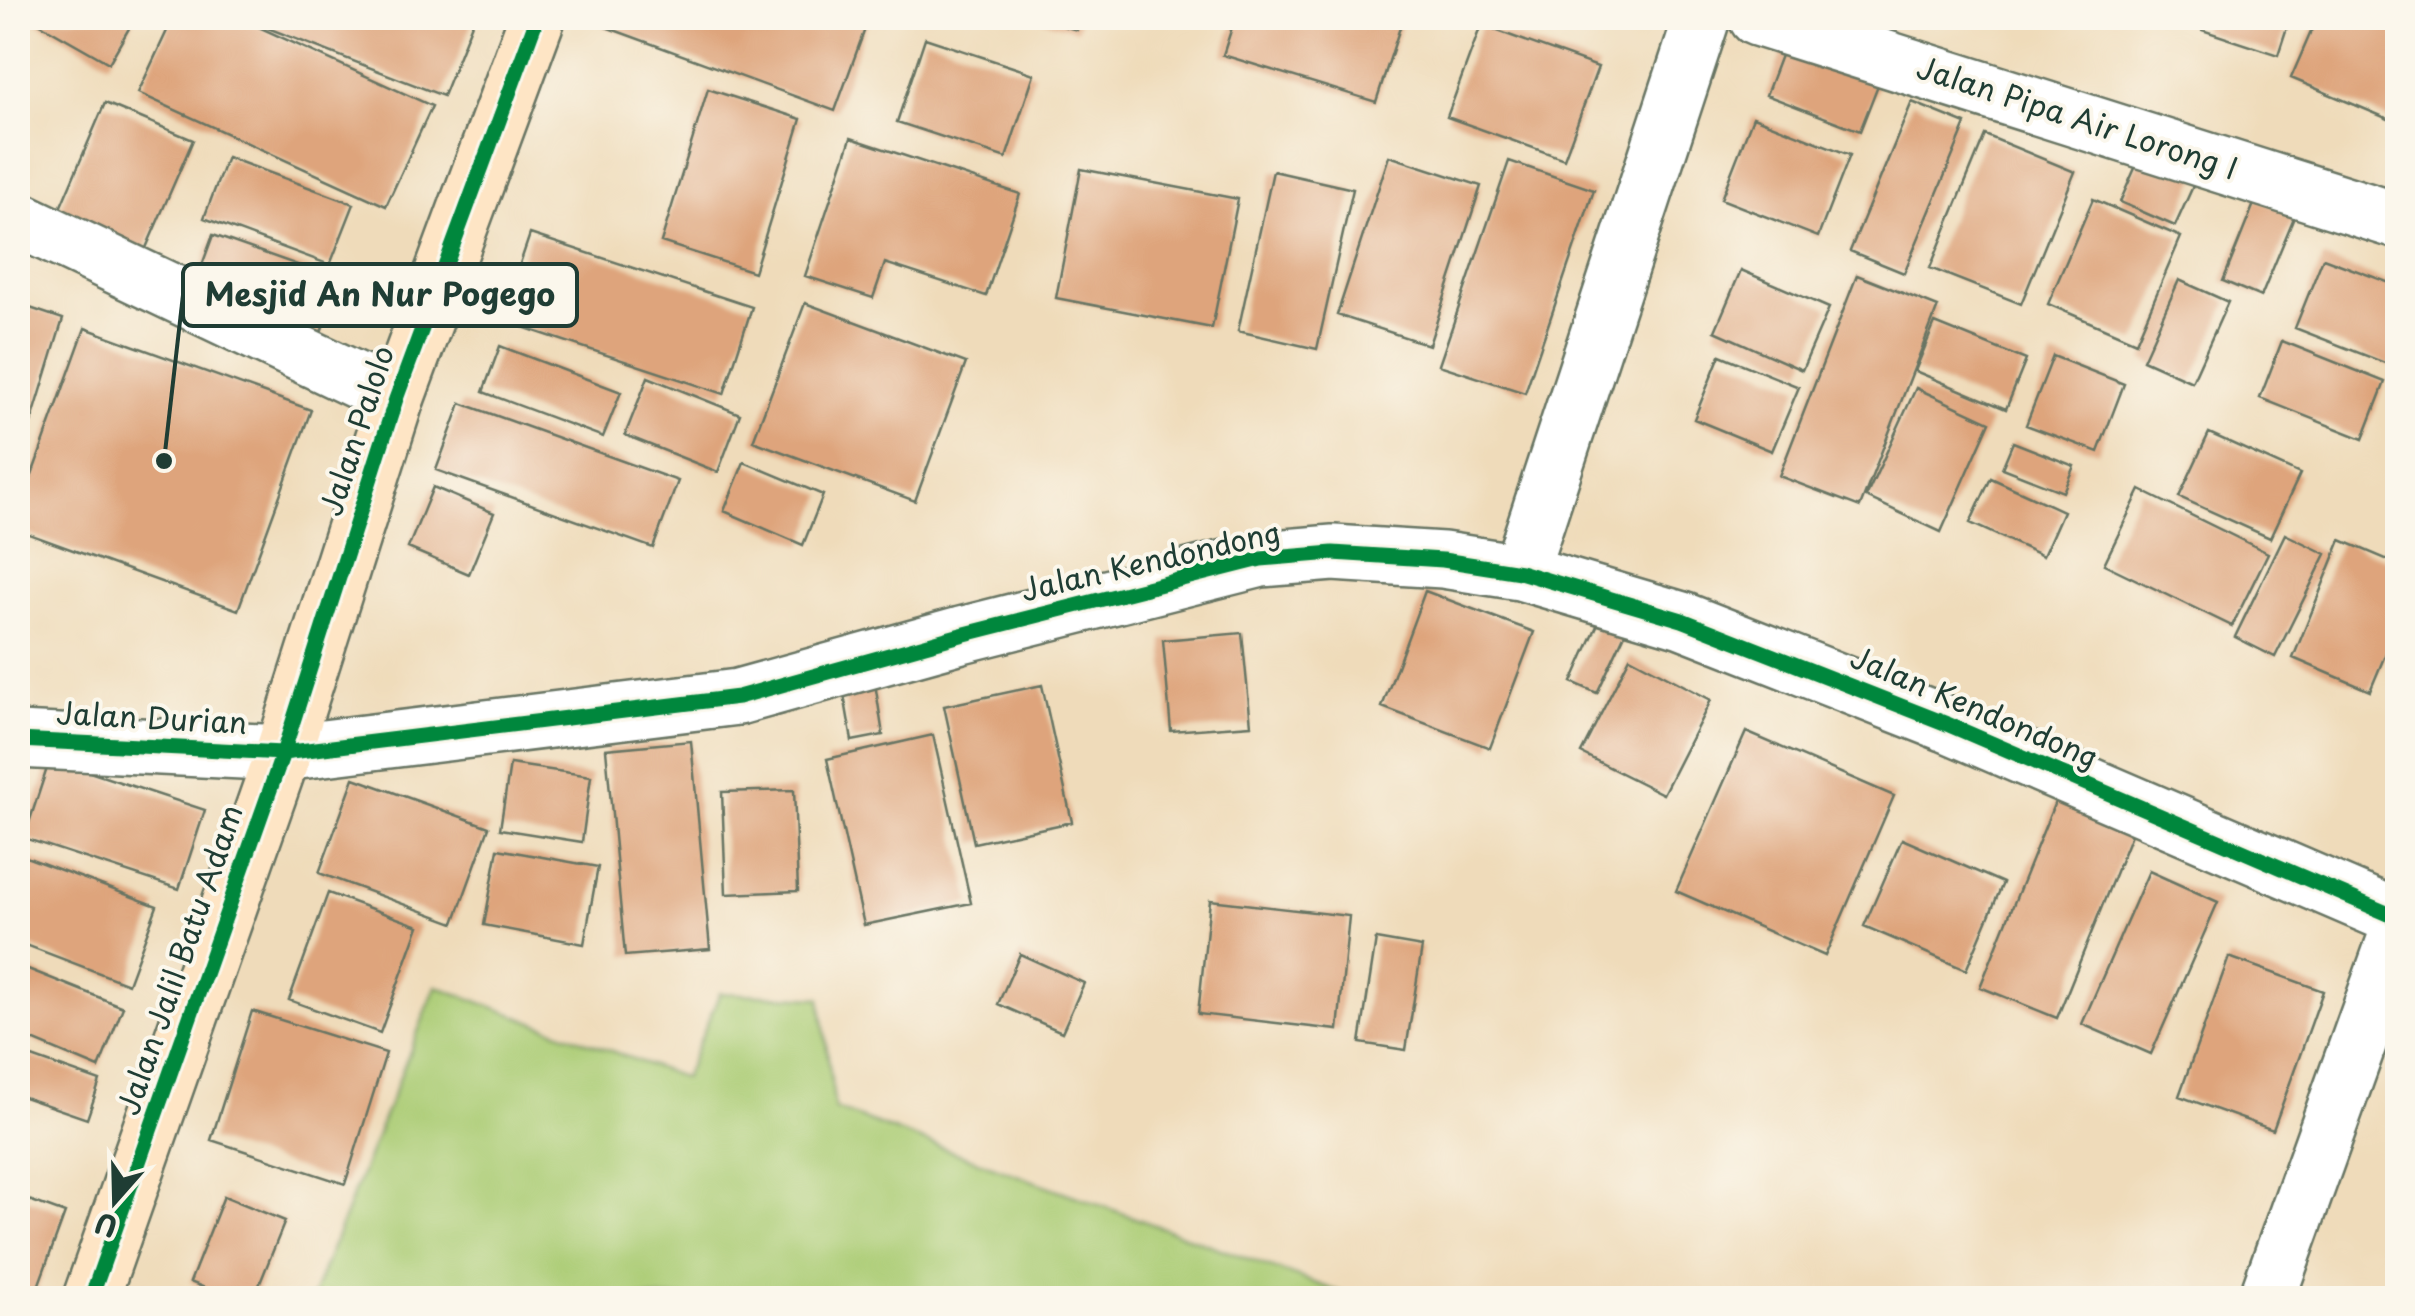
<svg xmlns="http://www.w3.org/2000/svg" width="2415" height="1316" viewBox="0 0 2415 1316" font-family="'Playpen Sans',sans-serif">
  <rect width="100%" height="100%" fill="#fbf7ec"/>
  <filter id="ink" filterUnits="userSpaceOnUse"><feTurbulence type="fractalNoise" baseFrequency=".01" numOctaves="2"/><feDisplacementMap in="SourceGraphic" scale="20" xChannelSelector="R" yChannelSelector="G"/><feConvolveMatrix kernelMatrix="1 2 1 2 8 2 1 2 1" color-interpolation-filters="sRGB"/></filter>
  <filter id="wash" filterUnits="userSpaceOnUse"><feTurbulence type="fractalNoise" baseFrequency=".0048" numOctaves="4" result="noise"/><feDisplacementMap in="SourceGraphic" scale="40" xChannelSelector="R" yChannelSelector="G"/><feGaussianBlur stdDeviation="2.25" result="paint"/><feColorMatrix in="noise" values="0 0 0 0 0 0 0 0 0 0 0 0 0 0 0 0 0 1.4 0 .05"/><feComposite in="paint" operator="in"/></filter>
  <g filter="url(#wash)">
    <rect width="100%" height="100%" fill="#efdbba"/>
    <!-- green -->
    <path fill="#abcc75" stroke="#658454" stroke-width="2.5" d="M 436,986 L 684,1078 L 720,993 L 820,998 L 835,1109 L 1356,1298 L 312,1298 Z"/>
    <g id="blocks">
      <!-- building -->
      <path fill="#dea47b" d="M 30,18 L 135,18 L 109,63 Z
        M 173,18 L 239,18 L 432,106 L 386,206 L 138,93 Z
        M 242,18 L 474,18 L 443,96 Z
        M 607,18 L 869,18 L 835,111 L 603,26 Z
        M 1035,18 L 1080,18 L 1077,30 Z
        M 1235,18 L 1403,18 L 1376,102 L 1223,55 Z
        M 2206,18 L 2290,18 L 2278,55 L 2202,30 Z
        M 2317,18 L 2398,18 L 2398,123 L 2291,78 Z
        M 1481,25 L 1598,67 L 1564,159 L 1447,117 Z
        M 925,38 L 1034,74 L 1006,158 L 897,122 Z
        M 1783,50 L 1878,85 L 1860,131 L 1766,95 Z
        M 708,89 L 801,119 L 754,272 L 661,242 Z
        M 1912,102 L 1966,124 L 1904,273 L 1850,251 Z
        M 105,103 L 193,140 L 136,271 L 49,234 Z
        M 1753,117 L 1850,155 L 1818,237 L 1721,199 Z
        M 1985,135 L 2075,172 L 2021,304 L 1930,268 Z
        M 851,138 L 1020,194 L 986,296 L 885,263 L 873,298 L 805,276 Z
        M 2143,150 L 2198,175 L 2175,226 L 2120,202 Z
        M 1389,156 L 1481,186 L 1429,345 L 1337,315 Z
        M 227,157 L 354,204 L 330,265 L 204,218 Z
        M 1509,161 L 1594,190 L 1525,393 L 1439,365 Z
        M 1081,169 L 1238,199 L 1212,328 L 1056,298 Z
        M 1273,171 L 1353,189 L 1317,349 L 1238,331 Z
        M 2093,199 L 2181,237 L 2136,342 L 2048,304 Z
        M 2256,199 L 2295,215 L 2261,297 L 2223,281 Z
        M 530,234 L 752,307 L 724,394 L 501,320 Z
        M 213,235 L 340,280 L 320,335 L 193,290 Z
        M 2323,258 L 2398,286 L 2395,367 L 2295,328 Z
        M 1741,270 L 1829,308 L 1802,370 L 1715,331 Z
        M 1857,275 L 1938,307 L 1860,507 L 1779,476 Z
        M 2179,280 L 2228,302 L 2192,382 L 2143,360 Z
        M 805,303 L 966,363 L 915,501 L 753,441 Z
        M 18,304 L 63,319 L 18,466 Z
        M 1935,323 L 2026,360 L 2006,409 L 1915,371 Z
        M 85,328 L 311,410 L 238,610 L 18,530 L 18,513 Z
        M 2282,341 L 2385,382 L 2363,439 L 2260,398 Z
        M 500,346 L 621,392 L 603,437 L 483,392 Z
        M 1720,355 L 1799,387 L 1772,451 L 1694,419 Z
        M 2053,356 L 2124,384 L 2098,452 L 2026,425 Z
        M 648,377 L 740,414 L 718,472 L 625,435 Z
        M 1916,388 L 1990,422 L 1941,532 L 1866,497 Z
        M 461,403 L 678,481 L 653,548 L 436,470 Z
        M 2209,433 L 2300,474 L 2270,538 L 2179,497 Z
        M 2013,442 L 2074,466 L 2063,492 L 2002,468 Z
        M 744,462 L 823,495 L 803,545 L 724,511 Z
        M 1991,478 L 2063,511 L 2043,556 L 1970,523 Z
        M 433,487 L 494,513 L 469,574 L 408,548 Z
        M 2140,490 L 2268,553 L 2232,626 L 2104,564 Z
        M 2285,534 L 2326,554 L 2275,657 L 2235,637 Z
        M 2341,540 L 2398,564 L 2398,624 L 2370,691 L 2293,658 Z
        M 1425,591 L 1534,632 L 1490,748 L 1382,707 Z
        M 1600,619 L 1626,631 L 1597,693 L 1572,682 Z
        M 1242,633 L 1251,725 L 1171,731 L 1163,640 Z
        M 1630,657 L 1711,700 L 1663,794 L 1581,753 Z
        M 875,683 L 883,735 L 852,741 L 843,689 Z
        M 1042,685 L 1072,822 L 974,843 L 944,706 Z
        M 1746,732 L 1894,796 L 1825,956 L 1676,891 Z
        M 933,735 L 971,903 L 864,925 L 827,759 Z
        M 691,741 L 710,949 L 625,956 L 606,749 Z
        M 50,759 L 205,810 L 179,889 L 24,838 Z
        M 510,764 L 591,776 L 582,842 L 500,829 Z
        M 354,778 L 489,827 L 454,923 L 319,873 Z
        M 2061,787 L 2138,817 L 2057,1018 L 1980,987 Z
        M 794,790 L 798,891 L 726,894 L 722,792 Z
        M 1902,839 L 2003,883 L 1966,970 L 1864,926 Z
        M 498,849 L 598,867 L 584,944 L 484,925 Z
        M 18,854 L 157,906 L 128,984 L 18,942 Z
        M 2149,871 L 2218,902 L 2151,1054 L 2082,1024 Z
        M 328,893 L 419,926 L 380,1033 L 289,1000 Z
        M 1210,900 L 1349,916 L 1338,1030 L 1198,1014 Z
        M 1376,939 L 1422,947 L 1406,1050 L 1360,1043 Z
        M 1020,954 L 1084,983 L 1062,1032 L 998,1004 Z
        M 2229,957 L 2323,991 L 2273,1130 L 2179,1096 Z
        M 18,965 L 123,1007 L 99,1068 L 18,1034 Z
        M 252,1011 L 386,1053 L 345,1184 L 211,1140 Z
        M 18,1052 L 100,1081 L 87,1119 L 18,1095 Z
        M 18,1196 L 65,1213 L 35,1295 L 18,1289 Z
        M 224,1196 L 285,1221 L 254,1298 L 230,1298 L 190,1282 Z"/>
    </g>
  </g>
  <g filter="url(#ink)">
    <use href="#blocks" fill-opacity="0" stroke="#687463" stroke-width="2.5"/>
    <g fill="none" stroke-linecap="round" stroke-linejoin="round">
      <defs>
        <path id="street" d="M 1757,18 L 2398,221
          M 18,219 L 396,399
          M 1520,572 L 1702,18
          M 18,740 L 283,753 L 738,697 L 961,635 L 1261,559 L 1333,553 L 1443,560 L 1520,572 L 1682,620 L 1947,724 L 2398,918
          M 2267,1298 L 2398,932"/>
        <path id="secondary" d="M 91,1298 L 283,753 L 396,399 L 537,18"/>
      </defs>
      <!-- street casing -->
      <use href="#street" stroke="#687463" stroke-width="60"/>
      <!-- secondary casing -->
      <use href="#secondary" stroke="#687463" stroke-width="60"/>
      <!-- street -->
      <use href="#street" stroke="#fff" stroke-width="55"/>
      <!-- secondary -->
      <use href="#secondary" stroke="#fee5c5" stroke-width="55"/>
      <defs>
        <path id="cycleway" d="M 18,740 L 283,753 L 738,697 L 961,635 L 1261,559 L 1333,553 L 1443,560 L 1520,572 L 1682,620 L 1947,724 L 2398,918
          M 91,1298 L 283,753 L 396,399 L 537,18"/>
      </defs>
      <!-- cycleway casing -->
      <use href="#cycleway" stroke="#fbf7ec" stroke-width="21"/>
      <!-- cycleway -->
      <use href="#cycleway" stroke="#00873e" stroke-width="15"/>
    </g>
  </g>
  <g text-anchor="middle" stroke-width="8" stroke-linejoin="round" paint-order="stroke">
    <!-- street labels -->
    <g font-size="30" fill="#1f3d34" stroke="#fbf7ec">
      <text transform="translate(2077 119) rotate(18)" y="10">Jalan Pipa Air Lorong I</text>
      <text transform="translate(358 431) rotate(-72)" y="10">Jalan Palolo</text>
      <text transform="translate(1151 562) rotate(-13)" y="10">Jalan Kendondong</text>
      <text transform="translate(1974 708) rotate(23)" y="10">Jalan Kendondong</text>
      <text transform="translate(152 719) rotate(3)" y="10">Jalan Durian</text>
      <text transform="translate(181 960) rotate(-71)" y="10">Jalan Jalil Batu Adam</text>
    </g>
  </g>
  <!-- callouts -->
  <path fill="none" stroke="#1f3d34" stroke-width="4" d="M164 461L183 295"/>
  <circle fill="#1f3d34" stroke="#fbf7ec" stroke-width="4" cx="164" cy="461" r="10"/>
  <rect fill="#fbf7ec" stroke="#1f3d34" stroke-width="4" x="183" y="264" width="394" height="62" rx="10"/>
  <g font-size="32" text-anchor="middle" font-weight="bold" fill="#1f3d34">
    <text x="380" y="306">Mesjid An Nur Pogego</text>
  </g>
  <!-- margin -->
  <rect width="2415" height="1316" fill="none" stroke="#fbf7ec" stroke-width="60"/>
  <!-- north arrow -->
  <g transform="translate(115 1201) rotate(200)" stroke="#fbf7ec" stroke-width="8" paint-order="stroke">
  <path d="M0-8L18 38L0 25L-18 38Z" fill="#1f3d34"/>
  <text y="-15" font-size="28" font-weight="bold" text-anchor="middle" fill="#1f3d34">U</text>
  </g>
</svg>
